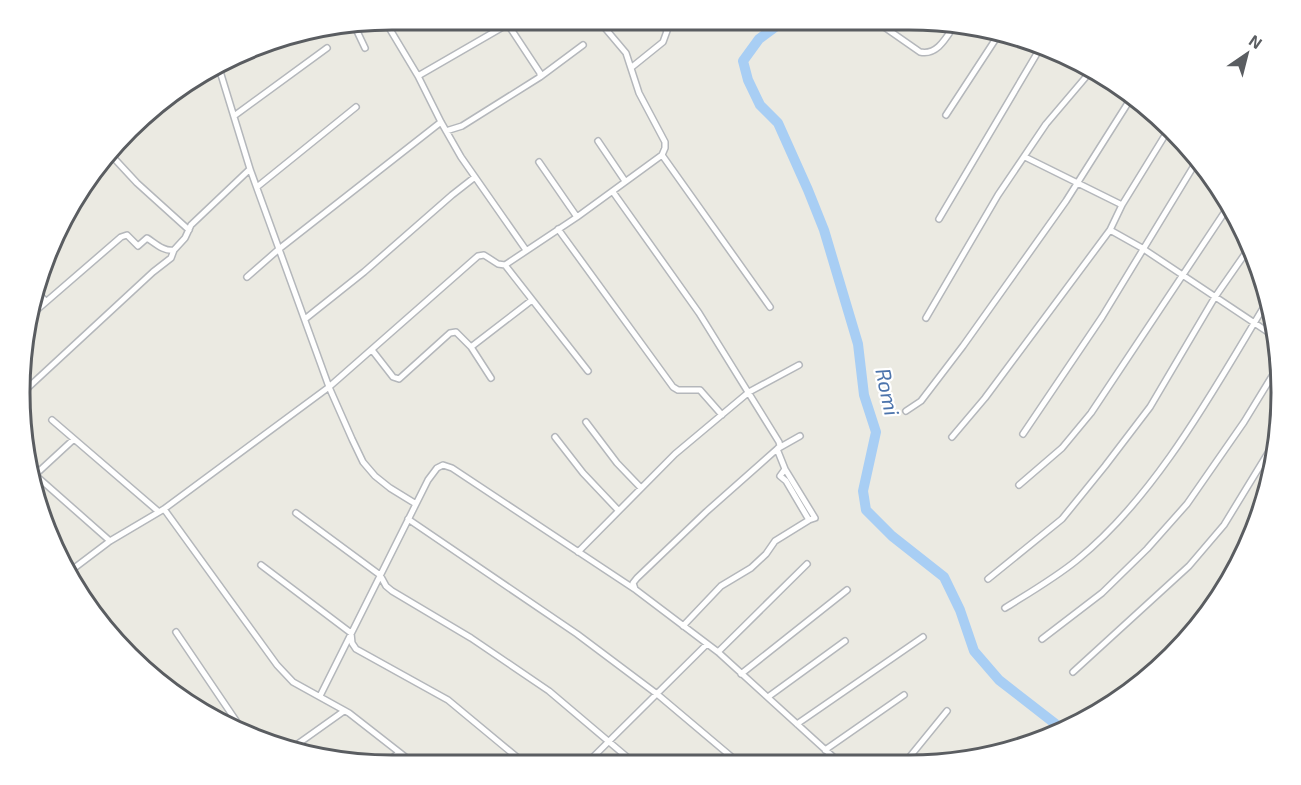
<svg xmlns="http://www.w3.org/2000/svg" width="1301" height="785" viewBox="0 0 1301 785" font-family="'Exo 2',sans-serif">
  <rect width="100%" height="100%" fill="#ebeae2"/>
  <g fill="none" stroke-linecap="round" stroke-linejoin="round">
    <!-- river -->
    <path stroke="#a8cef4" stroke-width="10" d="M 782,22 L 759,39 L 743,61 L 748,80 L 760,105 L 778,123 L 808,190 L 824,230 L 858,344 L 864,395 L 876,432 L 863,491 L 866,510 L 892,536 L 944,577 L 960,610 L 974,651 L 999,680 L 1062,729"/>
    <defs>
      <path id="minor" d="M 385,21 L 418,76 L 441,122 L 461,157 L 526,250
        M 877,22 L 920,52 C 938,56 947,36 956,23
        M 357,25 L 356,29 L 365,48
        M 632,67 L 663,42 L 667,31 L 660,21
        M 219,68 L 250,169 L 329,387 L 352,439 L 363,462 L 375,476 L 390,488 L 416,504
        M 418,76 L 508,24
        M 540,77 L 583,45
        M 946,115 L 999,34
        M 234,116 L 327,48
        M 446,131 L 462,126 L 540,77 L 540,73 L 505,20
        M 598,141 L 625,181
        M 111,155 L 137,183 L 189,230
        M 662,155 L 770,307
        M 1025,157 L 1122,205
        M 539,162 L 577,217
        M 257,187 L 356,107
        M 613,192 L 699,313 L 779,442 L 780,446 L 777,449 L 785,469 L 780,476 L 786,481 L 809,520
        M 939,219 L 1042,45
        M 558,229 L 673,387 L 678,390 L 700,390 L 722,415
        M 1110,230 L 1142,248 L 1277,338
        M 505,265 L 588,371
        M 247,277 L 279,249 L 441,122
        M 36,292 L 46,301
        M 32,314 L 121,237 L 127,235 L 138,246 L 147,238 C 155,243 164,252 174,250
        M 926,318 L 998,195 L 1046,124 L 1091,71
        M 305,319 L 364,272 L 452,195 L 475,177
        M 471,347 L 532,300
        M 372,350 L 393,377 L 399,379 L 450,333 L 456,332 L 471,347 L 491,378
        M 20,395 L 153,272 L 171,258 L 174,250 L 185,238 L 191,225 L 250,169
        M 906,411 L 921,401 L 963,346 L 1066,201 L 1133,95
        M 52,420 L 159,512
        M 586,422 L 617,463 L 641,488
        M 1023,434 L 1102,317 L 1195,164
        M 555,437 L 583,473 L 618,510
        M 952,437 L 985,398 L 1110,230 L 1122,205 L 1167,132
        M 33,473 L 110,541
        M 35,475 L 74,439
        M 1019,485 L 1062,448 L 1091,413 L 1230,204
        M 164,509 L 277,665 L 293,682 L 349,713 L 413,763
        M 296,513 L 380,575 L 386,586 L 392,591 L 471,638 L 549,691 L 634,763
        M 408,519 L 577,634 L 657,694 L 740,764
        M 578,552 L 675,454 L 749,392 L 799,365
        M 261,565 L 351,633 L 352,643 L 356,649 L 448,700 L 524,763
        M 69,572 L 110,541 L 164,509 L 329,387 L 478,256 L 484,255 L 498,264 L 505,265 L 577,217 L 662,155 L 665,148 L 665,142 L 639,93 L 626,53 L 599,21
        M 988,579 L 1062,519 L 1105,466 L 1150,407 L 1215,297 L 1247,251
        M 635,589 L 633,583 L 637,578 L 706,512 L 777,449 L 800,436
        M 1005,608 C 1029,593 1055,578 1077,560 C 1156,496 1213,391 1265,305
        M 683,626 L 721,586 L 751,568 L 766,554 L 775,541 L 809,520 L 815,518 L 785,469
        M 176,632 L 245,734
        M 1042,639 L 1102,593 L 1147,549 L 1187,504 L 1244,422 L 1277,368
        M 718,652 L 807,564
        M 140,658 L 145,667
        M 1073,672 L 1189,566 L 1224,525 L 1271,448
        M 741,674 L 847,590
        M 320,696 L 428,480 L 437,468 L 443,465 L 452,468 L 636,590 L 718,652 L 841,764
        M 768,697 L 845,641
        M 797,724 L 923,637
        M 292,748 L 344,711
        M 825,750 L 904,695
        M 385,763 L 399,753
        M 587,763 L 707,644
        M 903,765 L 947,711"/>
    </defs>
    <!-- minor casing -->
    <use href="#minor" stroke="#b4b7bb" stroke-width="8"/>
    <!-- minor -->
    <use href="#minor" stroke="#fff" stroke-width="5"/>
  </g>
  <g text-anchor="middle" stroke-width="4.5" stroke-linejoin="round" paint-order="stroke">
    <!-- water labels -->
    <g font-size="21" font-style="italic" fill="#4c74ac" stroke="#fff">
      <text transform="translate(887 392) rotate(78)" y="7">Romi</text>
    </g>
  </g>
  <!-- crop -->
  <path d="M0 0H1301V785H0ZM392 30H909A362 362 0 0 1 1271 392V393A362 362 0 0 1 909 755H392A362 362 0 0 1 30 393V392A362 362 0 0 1 392 30Z" fill="#fff" fill-rule="evenodd"/>
  <path fill="none" stroke="#5a5d61" stroke-width="3" d="M392 30H909A362 362 0 0 1 1271 392V393A362 362 0 0 1 909 755H392A362 362 0 0 1 30 393V392A362 362 0 0 1 392 30Z"/>
  <!-- north arrow -->
  <g transform="translate(1247 54) rotate(35)" stroke="#ffffff" stroke-width="4.5" paint-order="stroke">
  <path d="M0-4.5L10 22L0 15L-10 22Z" fill="#5a5d61"/>
  <text y="-9" font-size="16" font-weight="bold" text-anchor="middle" fill="#5a5d61">N</text>
  </g>
</svg>
